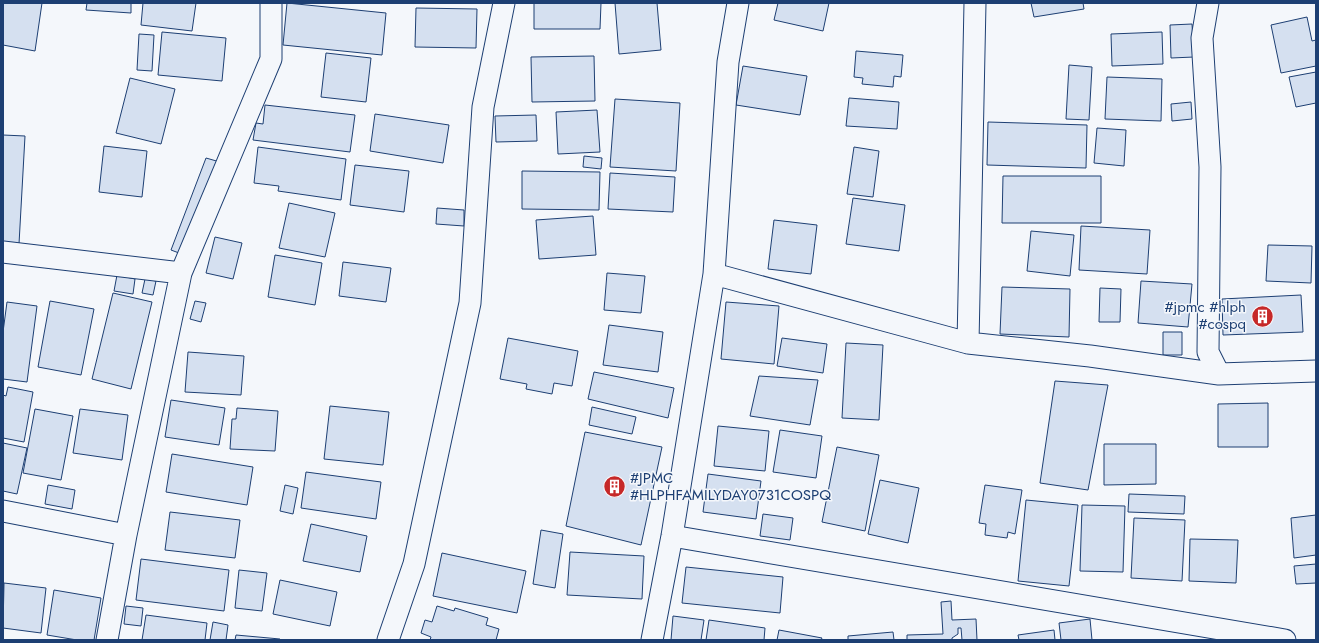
<svg xmlns="http://www.w3.org/2000/svg" width="1319" height="643" viewBox="0 0 1319 643" font-family="Jost,sans-serif">
  <rect width="100%" height="100%" fill="#f4f7fb"/>
  <!-- building -->
  <path fill="#d5e0f0" stroke="#1d3f73" d="M 3,3 L 42,3 L 35,51 L 3,45 Z
    M 87,3 L 131,3 L 131,13 L 86,10 Z
    M 143,3 L 196,3 L 192,31 L 141,25 Z
    M 287,3 L 386,13 L 382,55 L 283,45 Z
    M 534,3 L 601,3 L 600,29 L 534,29 Z
    M 615,3 L 657,3 L 661,50 L 619,54 Z
    M 778,3 L 829,3 L 823,31 L 774,20 Z
    M 1031,3 L 1083,3 L 1084,9 L 1034,17 Z
    M 416,8 L 477,9 L 476,48 L 415,47 Z
    M 1307,17 L 1312,41 L 1316,40 L 1316,66 L 1281,73 L 1271,25 Z
    M 1192,24 L 1194,57 L 1171,58 L 1170,25 Z
    M 162,32 L 226,38 L 222,81 L 158,75 Z
    M 1162,32 L 1163,64 L 1112,66 L 1111,34 Z
    M 139,34 L 154,35 L 152,71 L 137,70 Z
    M 856,51 L 903,55 L 901,77 L 894,76 L 893,87 L 862,84 L 863,78 L 854,77 Z
    M 326,53 L 371,58 L 366,102 L 321,97 Z
    M 594,56 L 595,101 L 532,102 L 531,57 Z
    M 1069,65 L 1092,67 L 1089,120 L 1066,119 Z
    M 743,66 L 807,76 L 800,115 L 736,105 Z
    M 1316,72 L 1316,103 L 1296,107 L 1289,77 Z
    M 1107,77 L 1162,79 L 1161,121 L 1105,119 Z
    M 130,78 L 175,89 L 161,144 L 116,133 Z
    M 849,98 L 899,102 L 897,129 L 846,126 Z
    M 615,99 L 680,103 L 676,171 L 610,167 Z
    M 1191,102 L 1192,119 L 1172,121 L 1171,104 Z
    M 265,105 L 355,115 L 350,152 L 253,140 L 256,123 L 263,124 Z
    M 597,110 L 600,152 L 558,154 L 556,112 Z
    M 375,114 L 449,125 L 443,163 L 370,151 Z
    M 536,115 L 537,141 L 496,142 L 495,116 Z
    M 988,122 L 1087,125 L 1086,168 L 987,165 Z
    M 1097,128 L 1126,130 L 1124,166 L 1094,163 Z
    M 3,135 L 25,136 L 19,244 L 3,243 Z
    M 104,146 L 147,151 L 142,197 L 99,192 Z
    M 258,147 L 346,159 L 341,200 L 278,191 L 279,186 L 254,183 Z
    M 854,147 L 879,151 L 873,197 L 847,194 Z
    M 584,156 L 602,158 L 601,169 L 583,167 Z
    M 206,158 L 220,162 L 187,256 L 171,250 Z
    M 355,165 L 409,171 L 404,212 L 350,205 Z
    M 522,171 L 600,172 L 599,210 L 522,209 Z
    M 610,173 L 675,177 L 673,212 L 608,209 Z
    M 1003,176 L 1101,176 L 1101,223 L 1002,223 Z
    M 853,198 L 905,205 L 899,251 L 846,244 Z
    M 289,203 L 335,213 L 325,257 L 279,248 Z
    M 437,208 L 464,210 L 464,226 L 436,224 Z
    M 593,216 L 596,255 L 539,259 L 536,220 Z
    M 774,220 L 817,225 L 811,274 L 768,269 Z
    M 1081,226 L 1150,230 L 1147,274 L 1079,270 Z
    M 1031,231 L 1074,235 L 1070,276 L 1027,271 Z
    M 215,237 L 242,243 L 233,279 L 206,273 Z
    M 1268,245 L 1312,246 L 1311,283 L 1266,281 Z
    M 275,255 L 322,263 L 315,305 L 268,297 Z
    M 343,262 L 391,268 L 386,302 L 339,296 Z
    M 607,273 L 645,276 L 641,313 L 604,310 Z
    M 117,275 L 135,279 L 133,294 L 114,291 Z
    M 145,279 L 156,281 L 153,295 L 142,293 Z
    M 1141,281 L 1192,284 L 1188,327 L 1138,323 Z
    M 1002,287 L 1070,289 L 1069,337 L 1000,334 Z
    M 1100,288 L 1121,289 L 1120,322 L 1099,322 Z
    M 113,293 L 152,302 L 131,389 L 92,379 Z
    M 1301,295 L 1303,332 L 1223,335 L 1222,299 Z
    M 50,301 L 94,309 L 81,375 L 38,367 Z
    M 195,301 L 206,303 L 201,322 L 190,319 Z
    M 7,302 L 37,306 L 27,382 L 3,379 L 3,332 Z
    M 726,302 L 779,306 L 774,364 L 721,359 Z
    M 609,325 L 663,332 L 658,372 L 603,365 Z
    M 1163,332 L 1182,332 L 1182,355 L 1163,355 Z
    M 508,338 L 578,351 L 572,386 L 554,383 L 552,394 L 526,389 L 527,384 L 500,379 Z
    M 782,338 L 827,344 L 823,373 L 777,366 Z
    M 846,343 L 883,345 L 879,420 L 842,418 Z
    M 188,352 L 244,356 L 241,395 L 185,392 Z
    M 594,372 L 674,388 L 668,418 L 588,399 Z
    M 759,376 L 818,380 L 810,425 L 750,416 Z
    M 1055,381 L 1108,385 L 1088,490 L 1040,483 Z
    M 8,387 L 33,392 L 24,442 L 3,438 L 3,395 L 6,396 Z
    M 171,400 L 225,408 L 219,445 L 165,437 Z
    M 1268,403 L 1268,447 L 1218,447 L 1218,404 Z
    M 330,406 L 389,412 L 383,465 L 324,459 Z
    M 592,407 L 636,417 L 632,434 L 589,425 Z
    M 237,408 L 278,411 L 275,451 L 230,449 L 232,419 L 236,419 Z
    M 35,409 L 73,416 L 61,480 L 23,473 Z
    M 80,409 L 128,415 L 122,460 L 73,453 Z
    M 718,426 L 769,431 L 765,471 L 714,466 Z
    M 780,430 L 822,436 L 816,478 L 773,472 Z
    M 585,432 L 662,447 L 641,545 L 566,526 Z
    M 3,443 L 27,448 L 17,494 L 3,491 Z
    M 1104,444 L 1156,444 L 1156,484 L 1104,485 Z
    M 837,447 L 879,455 L 865,531 L 822,522 Z
    M 172,454 L 253,467 L 247,505 L 166,492 Z
    M 306,472 L 381,482 L 376,519 L 301,508 Z
    M 708,474 L 761,481 L 756,519 L 703,512 Z
    M 880,480 L 919,488 L 908,543 L 868,534 Z
    M 48,485 L 75,490 L 72,509 L 45,504 Z
    M 285,485 L 298,488 L 293,514 L 280,511 Z
    M 985,485 L 1022,490 L 1015,534 L 1008,532 L 1007,538 L 985,535 L 986,524 L 979,523 Z
    M 1129,494 L 1185,496 L 1184,514 L 1128,512 Z
    M 1026,500 L 1078,505 L 1069,586 L 1018,581 Z
    M 1082,505 L 1125,506 L 1123,572 L 1080,571 Z
    M 170,512 L 240,520 L 235,558 L 165,550 Z
    M 763,514 L 793,518 L 790,540 L 760,536 Z
    M 1316,515 L 1316,555 L 1294,558 L 1291,518 Z
    M 1134,518 L 1185,520 L 1182,581 L 1131,578 Z
    M 311,524 L 367,536 L 360,572 L 303,561 Z
    M 541,530 L 563,534 L 555,588 L 533,584 Z
    M 1190,539 L 1238,540 L 1236,583 L 1189,581 Z
    M 570,552 L 644,556 L 642,599 L 567,595 Z
    M 442,553 L 526,571 L 517,613 L 433,596 Z
    M 141,559 L 229,570 L 224,611 L 136,600 Z
    M 1316,564 L 1316,583 L 1296,584 L 1294,566 Z
    M 686,567 L 783,577 L 780,613 L 682,603 Z
    M 239,570 L 267,573 L 262,611 L 235,608 Z
    M 280,580 L 337,592 L 330,626 L 273,614 Z
    M 4,583 L 46,588 L 41,633 L 3,628 Z
    M 54,590 L 101,598 L 94,640 L 77,640 L 47,635 Z
    M 951,601 L 952,620 L 976,619 L 977,640 L 962,640 L 961,628 L 958,628 L 958,634 L 952,638 L 952,640 L 907,640 L 907,635 L 943,634 L 941,602 Z
    M 126,606 L 143,608 L 141,626 L 124,624 Z
    M 437,606 L 454,611 L 455,608 L 488,618 L 486,625 L 499,629 L 496,640 L 430,640 L 431,637 L 421,633 L 425,620 L 432,622 Z
    M 146,615 L 207,623 L 205,640 L 142,640 Z
    M 673,616 L 704,620 L 701,640 L 671,640 Z
    M 1090,619 L 1092,640 L 1061,640 L 1059,623 Z
    M 709,620 L 765,628 L 764,640 L 706,640 Z
    M 213,622 L 228,625 L 226,640 L 210,640 Z
    M 779,630 L 822,638 L 821,640 L 777,640 Z
    M 1054,630 L 1055,640 L 1019,640 L 1018,635 Z
    M 893,632 L 894,640 L 848,640 L 848,636 Z
    M 236,635 L 280,639 L 280,640 L 235,640 Z"/>
  <g fill="none" stroke-linecap="round" stroke-linejoin="round">
    <defs>
      <path id="street" d="M 1208,3 L 1202,38 L 1210,167 L 1208,352 L 1219,374
        M 3,252 L 181,273
        M 714,274 L 968,343 L 1090,356 L 1219,374 L 1316,371
        M 968,343 L 975,3
        M 3,511 L 126,535
        M 672,536 L 1285,640
        M 107,640 L 126,535 L 181,273 L 271,59 L 271,3
        M 388,640 L 414,564 L 470,303 L 483,107 L 504,3
        M 652,640 L 672,536 L 714,274 L 728,62 L 738,3"/>
    </defs>
    <!-- street casing -->
    <use href="#street" stroke="#1d3f73" stroke-width="23"/>
    <!-- street -->
    <use href="#street" stroke="#f4f7fb" stroke-width="21"/>
  </g>
  <!-- icons -->
  <defs>
    <symbol id="building-disc" viewBox="-11 -11 22 22"><circle r="9.5" fill="#c62828" stroke="#f4f7fb"/><path d="M-4-6H4V6H1V3H-1V6H-4ZM-2.5-4.3h1.7v1.8h-1.7ZM.8-4.3h1.7v1.8H.8ZM-2.5-1h1.7V.8h-1.7ZM.8-1h1.7V.8H.8Z" fill="#fff"/></symbol>
  </defs>
  <g fill-rule="evenodd">
    <use href="#building-disc" x="1250" y="304" width="25" height="25"/>
    <use href="#building-disc" x="602" y="474" width="25" height="25"/>
  </g>
  <g text-anchor="middle" stroke-width="3" stroke-linejoin="round" paint-order="stroke">
    <!-- poi labels -->
    <g font-size="15" fill="#1d3f73" stroke="#f4f7fb" text-anchor="end">
      <text x="1246" y="312">#jpmc #hlph<tspan x="1246" dy="17">#cospq</tspan></text>
      <text x="630" y="483" text-anchor="start">#JPMC<tspan x="630" dy="17">#HLPHFAMILYDAY0731COSPQ</tspan></text>
    </g>
  </g>
  <!-- border -->
  <rect width="1319" height="643" fill="none" stroke="#1d3f73" stroke-width="8"/>
</svg>
